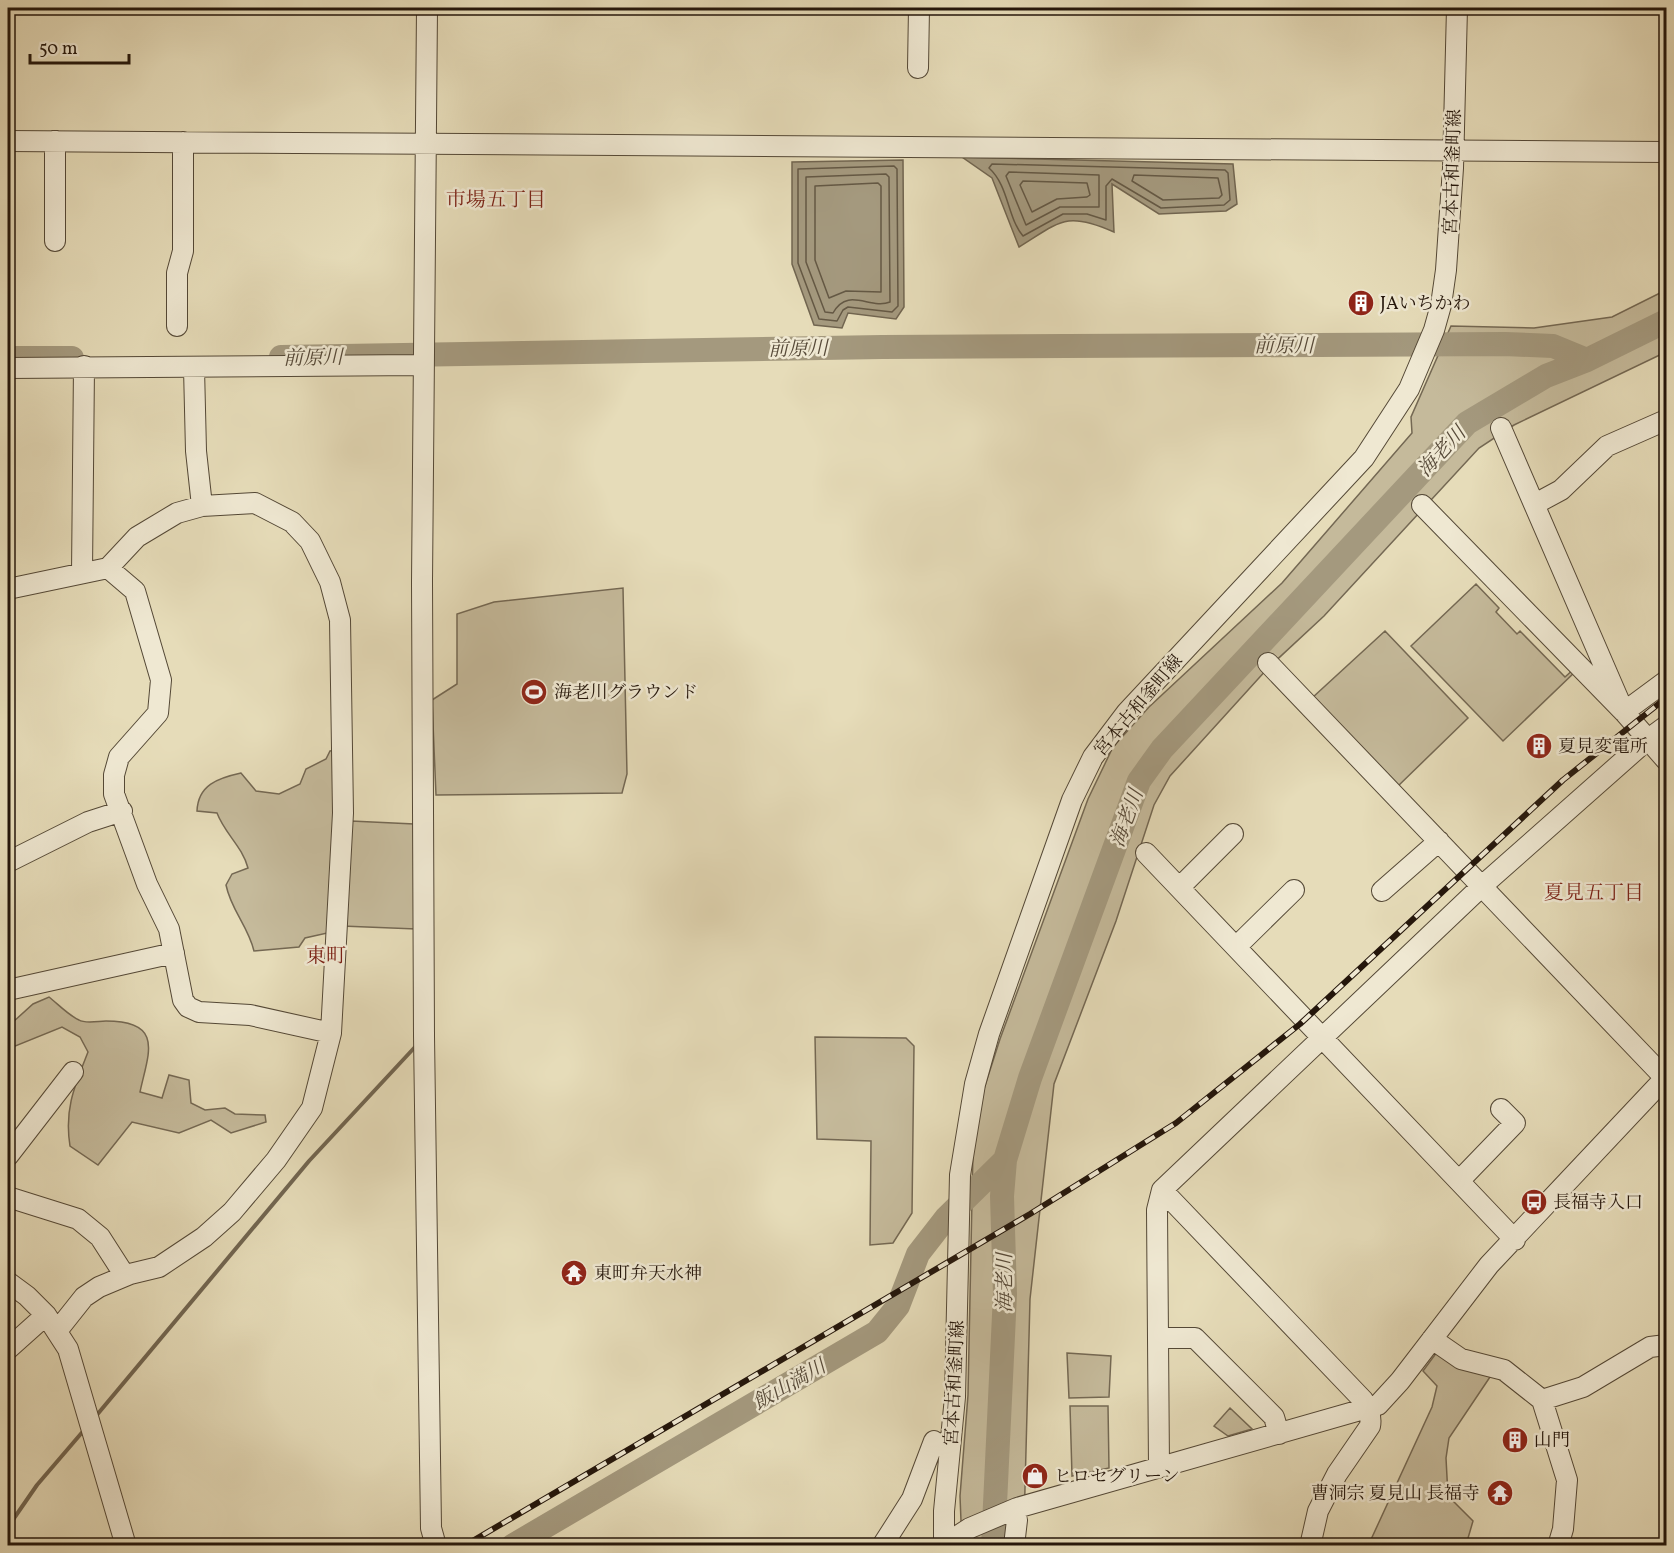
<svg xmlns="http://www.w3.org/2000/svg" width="1674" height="1553" viewBox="0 0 1674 1553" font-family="Vollkorn,'Noto Serif JP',serif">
  <rect width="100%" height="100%" fill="#e6dcb9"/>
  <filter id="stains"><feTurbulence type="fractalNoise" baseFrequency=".00333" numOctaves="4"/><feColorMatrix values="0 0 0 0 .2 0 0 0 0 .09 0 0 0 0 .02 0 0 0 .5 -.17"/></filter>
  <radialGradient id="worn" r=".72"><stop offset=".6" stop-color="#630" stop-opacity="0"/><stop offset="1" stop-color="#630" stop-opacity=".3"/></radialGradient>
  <!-- green -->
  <path fill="#c5ba9b" stroke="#746853" stroke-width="1.5" d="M 1666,290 L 1666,352 L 1514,425 L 1479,448 L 1324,616 L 1268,668 L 1170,776 L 1154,805 L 1116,921 L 1054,1084 L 1030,1299 L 1024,1526 L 978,1545 L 962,1546 L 960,1496 L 968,1395 L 973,1150 L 983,1092 L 1000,1039 L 1088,799 L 1113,747 L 1149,707 L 1282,583 L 1412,433 L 1411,417 L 1451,326 L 1534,328 L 1612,317 Z
    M 1476,584 L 1499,608 L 1496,612 L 1517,634 L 1520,631 L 1565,677 L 1575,668 L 1577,670 L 1503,741 L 1411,646 Z
    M 623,588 L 627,774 L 622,793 L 436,795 L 432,700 L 457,684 L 457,614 L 494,602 Z
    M 1385,631 L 1468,718 L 1396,788 L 1312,698 Z
    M 337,750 L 332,932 L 305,938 L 299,947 L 254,951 C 248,926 231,910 226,885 L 232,874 L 248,868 C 242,846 225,834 217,813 L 197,811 C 198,785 218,778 241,773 L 256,791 L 279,794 L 300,784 L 306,769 L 326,759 L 330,751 Z
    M 351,821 L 414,824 L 416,929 L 342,926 Z
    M 49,997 C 58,1004 68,1015 79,1020 C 85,1024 99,1021 106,1021 C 165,1021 148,1054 140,1092 L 162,1098 L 169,1075 L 189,1080 L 191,1103 L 205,1110 L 225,1108 L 235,1114 L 265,1115 L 266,1122 L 231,1133 L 211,1120 L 179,1133 L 132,1122 L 98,1165 L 70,1146 C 64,1109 75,1085 88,1052 L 80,1037 L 62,1027 L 8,1049 L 8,1020 L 13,1022 L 33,1004 Z
    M 815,1037 L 906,1038 L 914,1046 L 912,1213 L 893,1243 L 870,1245 L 871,1141 L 817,1139 Z
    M 1437,1352 L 1492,1374 L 1449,1438 L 1446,1458 L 1448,1496 L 1473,1521 L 1466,1545 L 1368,1546 L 1432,1407 L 1437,1386 L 1423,1371 Z
    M 1067,1353 L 1111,1356 L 1109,1397 L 1069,1398 Z
    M 1070,1406 L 1108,1406 L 1109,1468 L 1072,1476 Z
    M 1230,1408 L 1252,1429 L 1228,1436 L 1214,1426 Z"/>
  <!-- water -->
  <path fill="#a4997e" stroke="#716550" stroke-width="1.5" d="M 962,157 L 1233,164 L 1237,204 L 1226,211 L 1159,214 L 1112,184 L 1114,232 C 1066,211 1061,221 1019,247 L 992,178 Z
    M 903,160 L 904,307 L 896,319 L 848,313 L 842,328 L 814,325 L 792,264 L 792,162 Z"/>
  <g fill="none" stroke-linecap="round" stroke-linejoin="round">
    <!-- shore -->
    <path stroke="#645844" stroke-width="1.5" d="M 992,164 L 1225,170 L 1228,173 L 1230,200 L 1224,205 L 1161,208 L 1112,179 L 1106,186 L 1106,220 L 1087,214 L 1063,214 L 1023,236 C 1007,217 1009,186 989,168 Z
      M 894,166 L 897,169 L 898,306 L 892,312 L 848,307 L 843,310 L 837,321 L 819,319 L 798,263 L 798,169 Z
      M 1009,172 L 1099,175 L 1099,207 L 1060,207 L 1026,225 L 1006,176 Z
      M 886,174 L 889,177 L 890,302 C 870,310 848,286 833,313 L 825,312 L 806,262 L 806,177 Z
      M 1134,175 L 1218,178 L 1222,195 L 1219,198 L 1163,200 L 1132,181 Z
      M 1023,181 L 1087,183 L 1090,195 L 1087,197 L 1057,199 L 1032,212 L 1020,185 Z
      M 878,183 L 881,186 L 881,292 L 846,291 L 829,298 L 815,260 L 815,186 Z"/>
    <!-- stream -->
    <path stroke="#716550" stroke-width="4" d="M 96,1416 L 309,1161 L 415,1047
      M 8,1527 L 37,1485 L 85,1429"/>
    <!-- river -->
    <path stroke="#a4997e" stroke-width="24" d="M 281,357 L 882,347 L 1505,344 L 1553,346 L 1587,360
      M 8,358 L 72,358
      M 512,1546 L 877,1332 L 898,1306 L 918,1254 L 946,1218 L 1005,1160
      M 993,1546 L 1005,1294 L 1002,1196 L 1005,1160 L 1030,1078 L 1139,781 L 1162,749 L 1467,423 L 1546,376 L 1587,360 L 1666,321"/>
    <defs>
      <path id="minor" d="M 427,8 L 422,582 L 424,1036 L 431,1528 L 436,1546
        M 918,68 L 919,8
        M 8,141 L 1666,152
        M 55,141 L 55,241
        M 177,326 L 177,273 L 183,251 L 183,142
        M 8,368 L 422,365
        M 194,368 L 196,451 L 202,506
        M 1501,428 L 1624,712 L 1666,681
        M 1535,504 L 1561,490 L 1607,446 L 1666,420
        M 1422,505 L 1624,712 L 1666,760
        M 108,568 L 135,591 L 161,680 L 158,713 L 119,757 L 114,775 L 114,794 L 147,884 L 169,929 L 183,1000 L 188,1007 L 199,1012 L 250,1015 L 331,1033
        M 82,573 L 84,366
        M 8,589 L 108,568 L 137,537 L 177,513 L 202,506 L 255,503 L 292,522 L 310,541 L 330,582 L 340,620 L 343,813 L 331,1033 L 312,1108 L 276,1160 L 232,1212 L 204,1237 L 159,1267 L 130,1274 L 99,1287 L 84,1297 L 57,1331
        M 1268,663 L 1665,1078
        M 1146,853 L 1515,1240
        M 8,862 L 88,822 L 122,811
        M 1180,887 L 1233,834
        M 1382,891 L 1439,841
        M 1237,946 L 1294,890
        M 8,990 L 174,953
        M 8,1156 L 73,1072
        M 1459,1181 L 1515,1123 L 1501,1109
        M 1162,1190 L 1363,1400 C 1368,1409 1372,1416 1370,1426 L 1337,1474 L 1318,1511 L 1310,1546
        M 8,1197 L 78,1219 L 100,1237 L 125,1276
        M 8,1282 L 27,1296 L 46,1315 L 68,1349 L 126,1546
        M 1158,1338 L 1195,1338 L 1274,1417 L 1279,1434
        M 1432,1339 L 1461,1359 L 1504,1370 L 1542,1400 L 1567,1480 L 1563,1529 L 1558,1546
        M 8,1349 L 46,1315
        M 1542,1400 L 1583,1387 L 1650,1347 L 1666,1345
        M 1159,1467 L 1157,1210 L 1162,1190 L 1482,886 L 1647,740 L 1666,726
        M 882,1546 L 912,1499 L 934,1441
        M 942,1546 L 970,1528 L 1017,1508 L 1378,1405 L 1400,1381 L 1489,1265 L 1666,1077
        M 944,1546 L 944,1511 L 955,1397 L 960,1175 L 975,1084 L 989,1034 L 1072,800 L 1093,757 L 1127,712 L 1364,458 L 1409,389 L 1434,330 L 1441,305 L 1446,270 L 1453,168 L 1457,8
        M 1014,1546 L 1017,1520"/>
    </defs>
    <!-- minor casing -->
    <use href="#minor" stroke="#544836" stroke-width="22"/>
    <!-- minor -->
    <use href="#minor" stroke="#efe8d2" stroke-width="20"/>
    <defs>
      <path id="rail" d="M 464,1546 L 1030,1214 L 1176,1123 L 1300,1024 L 1563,780 L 1666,698"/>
    </defs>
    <!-- rail casing -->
    <use href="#rail" stroke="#24160b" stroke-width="6"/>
    <!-- rail -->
    <use href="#rail" stroke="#efe8d2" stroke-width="4" stroke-dasharray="11" stroke-linecap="butt"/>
  </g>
  <!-- icons -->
  <defs>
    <symbol id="building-disc" viewBox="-11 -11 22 22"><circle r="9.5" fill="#8f2418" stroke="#efe8d2"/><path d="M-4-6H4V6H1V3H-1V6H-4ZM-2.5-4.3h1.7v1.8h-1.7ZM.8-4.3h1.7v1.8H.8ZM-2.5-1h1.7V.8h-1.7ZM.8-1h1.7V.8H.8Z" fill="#fff"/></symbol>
    <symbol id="stadium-disc" viewBox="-11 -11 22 22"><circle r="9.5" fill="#8f2418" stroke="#efe8d2"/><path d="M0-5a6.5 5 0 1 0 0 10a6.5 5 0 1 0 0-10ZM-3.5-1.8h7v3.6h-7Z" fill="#fff"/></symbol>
    <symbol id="bus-disc" viewBox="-11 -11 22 22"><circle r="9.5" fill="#8f2418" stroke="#efe8d2"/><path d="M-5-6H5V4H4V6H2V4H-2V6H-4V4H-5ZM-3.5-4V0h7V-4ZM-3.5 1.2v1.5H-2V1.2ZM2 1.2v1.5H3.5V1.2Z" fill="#fff"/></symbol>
    <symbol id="temple-disc" viewBox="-11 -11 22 22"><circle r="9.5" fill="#8f2418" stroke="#efe8d2"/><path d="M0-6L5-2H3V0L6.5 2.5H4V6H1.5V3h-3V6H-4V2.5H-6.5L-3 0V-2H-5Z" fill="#fff"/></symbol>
    <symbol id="shop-disc" viewBox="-11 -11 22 22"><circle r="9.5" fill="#8f2418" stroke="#efe8d2"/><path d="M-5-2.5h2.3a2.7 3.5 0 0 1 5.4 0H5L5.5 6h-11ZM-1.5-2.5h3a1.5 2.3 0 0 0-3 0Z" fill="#fff"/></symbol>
  </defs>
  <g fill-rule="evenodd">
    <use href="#building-disc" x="1346" y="288" width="30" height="30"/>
    <use href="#stadium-disc" x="519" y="677" width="30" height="30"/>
    <use href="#building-disc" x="1524" y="731" width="30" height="30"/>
    <use href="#bus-disc" x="1519" y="1187" width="30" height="30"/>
    <use href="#temple-disc" x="559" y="1258" width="30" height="30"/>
    <use href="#building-disc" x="1500" y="1425" width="30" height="30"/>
    <use href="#shop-disc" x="1020" y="1461" width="30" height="30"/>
    <use href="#temple-disc" x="1485" y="1478" width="30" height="30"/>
  </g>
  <g text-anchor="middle" stroke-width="5" stroke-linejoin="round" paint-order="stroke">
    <!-- street labels -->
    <g font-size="18" fill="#24160b" stroke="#efe8d2">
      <text transform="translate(1452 172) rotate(-88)" y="6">宮本古和釜町線</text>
      <text transform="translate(1138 705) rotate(-50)" y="6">宮本古和釜町線</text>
      <text transform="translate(954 1383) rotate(-87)" y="6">宮本古和釜町線</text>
    </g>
    <!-- poi labels -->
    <g font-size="18" fill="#24160b" stroke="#efe8d2" text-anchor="start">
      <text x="1380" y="309">JAいちかわ</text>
      <text x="554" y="698">海老川グラウンド</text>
      <text x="1558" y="752">夏見変電所</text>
      <text x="1553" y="1208">長福寺入口</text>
      <text x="594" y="1279">東町弁天水神</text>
      <text x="1534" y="1446">山門</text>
      <text x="1054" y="1482">ヒロセグリーン</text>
      <text x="1480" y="1499" text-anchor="end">曹洞宗 夏見山 長福寺</text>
    </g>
    <!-- neighbourhood labels -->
    <g font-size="20" fill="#7a1f14" stroke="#efe8d2">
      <text x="496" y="206">市場五丁目</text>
      <text x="1594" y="899">夏見五丁目</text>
      <text x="326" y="962">東町</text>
    </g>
    <!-- water labels -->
    <g font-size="20" font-style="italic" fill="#574a39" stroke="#efe8d2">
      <text x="1284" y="352">前原川</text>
      <text transform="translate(798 348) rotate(-1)" y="7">前原川</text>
      <text transform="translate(313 357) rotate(-1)" y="7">前原川</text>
      <text transform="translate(1441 451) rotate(-47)" y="7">海老川</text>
      <text transform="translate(1126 818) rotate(-70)" y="7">海老川</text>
      <text transform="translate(1004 1283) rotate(-90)" y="7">海老川</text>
      <text transform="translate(789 1384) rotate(-30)" y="7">飯山満川</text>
    </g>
  </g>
  <!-- margin -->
  <rect width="1674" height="1553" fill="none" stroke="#e6dcb9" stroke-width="30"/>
  <rect x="9" y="9" width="1656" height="1535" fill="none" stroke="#24160b" stroke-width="3"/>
  <rect x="15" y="15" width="1644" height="1523" fill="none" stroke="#24160b" stroke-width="1.5"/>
  <!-- scale -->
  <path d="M30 54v9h99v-9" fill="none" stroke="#24160b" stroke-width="3"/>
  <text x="39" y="54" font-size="18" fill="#24160b" stroke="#efe8d2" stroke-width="4.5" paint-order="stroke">50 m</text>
  <rect width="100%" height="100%" filter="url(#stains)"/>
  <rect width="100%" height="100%" fill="url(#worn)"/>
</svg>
